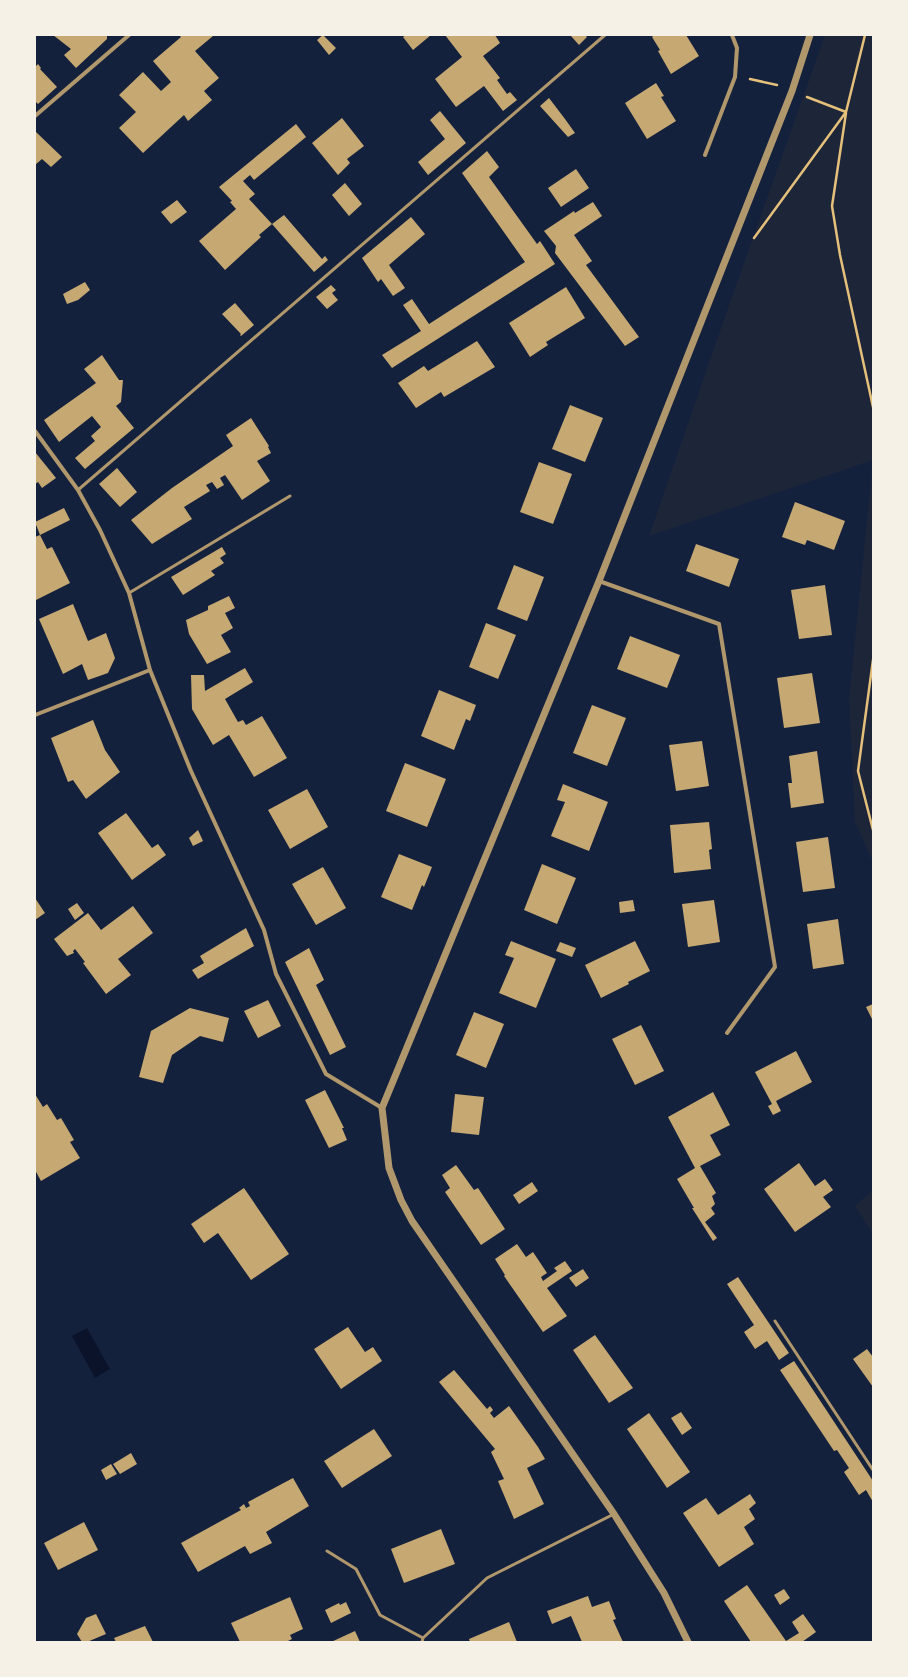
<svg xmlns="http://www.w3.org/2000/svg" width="908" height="1677" viewBox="0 0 908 1677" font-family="'Zilla Slab',serif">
  <rect width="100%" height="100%" fill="#14213d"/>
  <!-- green -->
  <path fill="#1d2539" d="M 825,35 L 873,35 L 873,460 L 649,536 L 727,311 Z
    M 873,462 L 873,862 L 855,822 L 849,699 Z
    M 873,1190 L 873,1234 L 855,1206 Z"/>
  <!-- water -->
  <path fill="#0b132b" d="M 87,1328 L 110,1369 L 95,1378 L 72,1336 Z"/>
  <!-- building -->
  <path fill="#c6a872" d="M 53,35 L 107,35 L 107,39 L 76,68 L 64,55 L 71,49 Z
    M 179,35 L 211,35 L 213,36 L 195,51 L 219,78 L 204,91 L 212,100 L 188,121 L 184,115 L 143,153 L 119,128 L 136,112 L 119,95 L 143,72 L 161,91 L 171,82 L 153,61 L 181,37 Z
    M 323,35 L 336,48 L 329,55 L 317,40 Z
    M 406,35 L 431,35 L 413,50 L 403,37 Z
    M 445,35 L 495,35 L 500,43 L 483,56 L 500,78 L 497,80 L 507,94 L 510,92 L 517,100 L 503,111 L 484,86 L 456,107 L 435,79 L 462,57 Z
    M 572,35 L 585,35 L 587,37 L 579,45 L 571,36 Z
    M 654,35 L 686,35 L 699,56 L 671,74 L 658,51 L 660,50 L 652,37 Z
    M 38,64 L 41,68 L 40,69 L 57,87 L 38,104 L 35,101 L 35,65 L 36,66 Z
    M 656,83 L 664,96 L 661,97 L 676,121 L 647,139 L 625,103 Z
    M 549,98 L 565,119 L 575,133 L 568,137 L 540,106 Z
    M 440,111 L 466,143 L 428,175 L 418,162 L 445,139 L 430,120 Z
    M 342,118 L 364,146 L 347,159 L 350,163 L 338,175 L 312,143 Z
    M 296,124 L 306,137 L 254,180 L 250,175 L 243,181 L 255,194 L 249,199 L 272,224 L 259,235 L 261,237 L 225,270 L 199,241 L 236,209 L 230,202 L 232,201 L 219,187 Z
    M 35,131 L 62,157 L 51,167 L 42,159 L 35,165 Z
    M 487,151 L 499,167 L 489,177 L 537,244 L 540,241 L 555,264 L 392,368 L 382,355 L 421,331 L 403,305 L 412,299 L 429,324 L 525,262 L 462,173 Z
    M 576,169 L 589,188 L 561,207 L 548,188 Z
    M 345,183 L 362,204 L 349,216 L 332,195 Z
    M 177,200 L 187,212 L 171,224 L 161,212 Z
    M 593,202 L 602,216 L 574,235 L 592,261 L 586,265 L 639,337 L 625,346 L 555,253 L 556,246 L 544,231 L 574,211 L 575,213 Z
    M 284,215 L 322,259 L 325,256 L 328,260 L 314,272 L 272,224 Z
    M 411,217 L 425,234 L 389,265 L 405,288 L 393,296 L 381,279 L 378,282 L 362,258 Z
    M 85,282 L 90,290 L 78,300 L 67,304 L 63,294 Z
    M 331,285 L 336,290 L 332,293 L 338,300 L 327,309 L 316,297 Z
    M 566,287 L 585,318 L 546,342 L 548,345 L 530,357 L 509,323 Z
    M 235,303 L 254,325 L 241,336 L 240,335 L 241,334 L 222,314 Z
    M 477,341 L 495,367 L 444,397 L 441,392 L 416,408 L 398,383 L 424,366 L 428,371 Z
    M 102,355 L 119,380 L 123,380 L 121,402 L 116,406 L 134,428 L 85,469 L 75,458 L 95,441 L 91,436 L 101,427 L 92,416 L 59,442 L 44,420 L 96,383 L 84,369 Z
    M 570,405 L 603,418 L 585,462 L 552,449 Z
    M 251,418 L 269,446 L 268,447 L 271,453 L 257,461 L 270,481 L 242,500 L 225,475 L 220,478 L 224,485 L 217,489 L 212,482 L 206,485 L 210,491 L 184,507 L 192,519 L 152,544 L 131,520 L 172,488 L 233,446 L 226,435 Z
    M 35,452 L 56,478 L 42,488 L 38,482 L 35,484 Z
    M 539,462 L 572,474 L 553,524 L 520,512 Z
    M 117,468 L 137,492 L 120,507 L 99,484 Z
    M 795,502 L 845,521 L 834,550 L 807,540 L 805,545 L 782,537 Z
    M 64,508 L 70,520 L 40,535 L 35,522 Z
    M 40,535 L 47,549 L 52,547 L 70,583 L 36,600 L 35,537 Z
    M 696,544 L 739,559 L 729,587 L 686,571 Z
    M 222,547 L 226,554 L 220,558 L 224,563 L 211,571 L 215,575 L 183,595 L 171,577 Z
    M 514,565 L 544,577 L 527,621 L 497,609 Z
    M 825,585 L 832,635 L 799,639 L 791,590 Z
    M 229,596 L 235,608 L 225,613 L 233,628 L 221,635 L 231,652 L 207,664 L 189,634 L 186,620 L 208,610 L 208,606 Z
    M 73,604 L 88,641 L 106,633 L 115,658 L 108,673 L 88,680 L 82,664 L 63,674 L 39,619 Z
    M 486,623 L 516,635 L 498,679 L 469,667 Z
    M 630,636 L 680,655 L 667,688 L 617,669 Z
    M 245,668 L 253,682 L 225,699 L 238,722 L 243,720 L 246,725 L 262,716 L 287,758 L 254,777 L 229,735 L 213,745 L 192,709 L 191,675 L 204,675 L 205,691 Z
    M 812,673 L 820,723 L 784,728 L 777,678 Z
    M 439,690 L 476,705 L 470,721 L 466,719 L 454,750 L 421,736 Z
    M 592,705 L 626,718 L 607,766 L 573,753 Z
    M 93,720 L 105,750 L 120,772 L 86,799 L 73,780 L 68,782 L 51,738 Z
    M 702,741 L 709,786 L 676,791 L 669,745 Z
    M 817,751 L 824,803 L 791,808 L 788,783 L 792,783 L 789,756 Z
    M 405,763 L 446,779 L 427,827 L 386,811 Z
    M 563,784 L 608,802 L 589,851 L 551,836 L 565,802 L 557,800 Z
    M 307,789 L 328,827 L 290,849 L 268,810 Z
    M 126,813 L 152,848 L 158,844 L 166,855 L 132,880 L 98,833 Z
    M 709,822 L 712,849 L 709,850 L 711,869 L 674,873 L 670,825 Z
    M 198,830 L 203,841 L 193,846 L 189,838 Z
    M 828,837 L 835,888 L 803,892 L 796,842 Z
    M 399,854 L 432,867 L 424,887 L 422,885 L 412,910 L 381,897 Z
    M 542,864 L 576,878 L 557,924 L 524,910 Z
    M 323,867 L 346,908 L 316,925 L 292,884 Z
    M 35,898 L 45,913 L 35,920 Z
    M 633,900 L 635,911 L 620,913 L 619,902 Z
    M 714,900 L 720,942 L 688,947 L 682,904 Z
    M 77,903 L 84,913 L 75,920 L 68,909 Z
    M 133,906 L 153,933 L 118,959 L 131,975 L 106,994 L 83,963 L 85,962 L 75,949 L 73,951 L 74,953 L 67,956 L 54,939 L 88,913 L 101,930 Z
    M 838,919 L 844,964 L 813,969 L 807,924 Z
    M 246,928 L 254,946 L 198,979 L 192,970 L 204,963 L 200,956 Z
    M 511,941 L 556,959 L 536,1008 L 499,993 L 514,958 L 505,955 Z
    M 635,941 L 650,971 L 628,982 L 629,984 L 601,998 L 585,965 Z
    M 560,942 L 576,948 L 572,957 L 556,951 Z
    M 309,948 L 324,980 L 316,985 L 346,1047 L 330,1055 L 285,962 Z
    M 268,1000 L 281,1026 L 258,1038 L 244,1011 Z
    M 873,1004 L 873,1021 L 866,1007 Z
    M 190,1008 L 229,1018 L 223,1042 L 200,1036 L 172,1055 L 163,1083 L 139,1077 L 151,1031 Z
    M 474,1012 L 504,1024 L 486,1068 L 456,1055 Z
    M 641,1025 L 664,1071 L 635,1085 L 612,1039 Z
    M 796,1051 L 812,1082 L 776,1101 L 781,1111 L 773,1115 L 768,1106 L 772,1104 L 755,1072 Z
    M 325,1090 L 344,1128 L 342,1128 L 347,1140 L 329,1148 L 305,1100 Z
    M 713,1092 L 730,1125 L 710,1135 L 721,1155 L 700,1166 L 716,1193 L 712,1196 L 715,1204 L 711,1208 L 715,1214 L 705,1222 L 717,1238 L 713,1241 L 692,1208 L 694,1208 L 677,1179 L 695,1168 L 668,1117 Z
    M 35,1094 L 43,1107 L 47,1104 L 57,1120 L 61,1118 L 74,1140 L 70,1142 L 80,1158 L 41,1181 L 35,1170 Z
    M 455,1094 L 484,1097 L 479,1135 L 451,1132 Z
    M 799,1163 L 815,1186 L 825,1179 L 833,1190 L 823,1197 L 831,1207 L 795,1232 L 764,1189 Z
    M 456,1165 L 474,1190 L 478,1188 L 505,1229 L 481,1245 L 445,1192 L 450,1188 L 442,1175 Z
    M 532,1182 L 538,1191 L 519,1204 L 513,1195 Z
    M 244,1188 L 289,1254 L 251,1280 L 218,1233 L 204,1243 L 191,1224 Z
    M 517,1244 L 526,1257 L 533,1252 L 547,1273 L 541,1277 L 543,1281 L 557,1271 L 554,1268 L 565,1261 L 572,1271 L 547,1288 L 567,1316 L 543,1332 L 504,1276 L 505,1275 L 495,1259 Z
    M 583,1269 L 589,1278 L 576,1287 L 569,1278 Z
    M 738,1277 L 789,1353 L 779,1360 L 767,1341 L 755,1349 L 744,1332 L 754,1325 L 727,1284 Z
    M 348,1327 L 365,1352 L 373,1347 L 382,1361 L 341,1389 L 314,1349 Z
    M 595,1335 L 633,1388 L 609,1403 L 573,1350 Z
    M 867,1349 L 873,1357 L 873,1387 L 853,1359 Z
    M 794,1361 L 873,1481 L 873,1502 L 866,1490 L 859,1495 L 844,1472 L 849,1468 L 837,1450 L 834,1451 L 780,1370 Z
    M 454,1370 L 487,1409 L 490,1406 L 493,1410 L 490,1413 L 494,1418 L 509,1406 L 538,1447 L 545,1459 L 527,1468 L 544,1504 L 514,1519 L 498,1481 L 504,1479 L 491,1452 L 495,1449 L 439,1382 Z
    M 681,1412 L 692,1428 L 682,1435 L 671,1418 Z
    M 649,1413 L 690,1472 L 667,1488 L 627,1429 Z
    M 374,1429 L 392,1456 L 342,1488 L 324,1461 Z
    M 131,1453 L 137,1464 L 120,1474 L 113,1464 Z
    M 111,1464 L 117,1474 L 106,1480 L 101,1470 Z
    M 293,1478 L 309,1506 L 266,1532 L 272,1543 L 250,1554 L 245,1546 L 198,1572 L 181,1543 L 241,1510 L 239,1508 L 244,1504 L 246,1508 L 250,1506 L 248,1502 Z
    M 750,1494 L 756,1503 L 749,1509 L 755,1519 L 744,1527 L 754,1544 L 719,1567 L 683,1513 L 706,1498 L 718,1515 Z
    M 84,1522 L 98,1550 L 58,1570 L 44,1543 Z
    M 441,1529 L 455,1564 L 404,1583 L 391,1549 Z
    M 747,1585 L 786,1641 L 799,1633 L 792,1622 L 803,1614 L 816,1632 L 802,1642 L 751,1642 L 724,1601 Z
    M 784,1589 L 790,1598 L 780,1605 L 774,1595 Z
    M 588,1596 L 592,1607 L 609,1601 L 616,1619 L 613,1620 L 623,1642 L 582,1642 L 571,1616 L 552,1624 L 547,1611 Z
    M 290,1597 L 303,1629 L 290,1635 L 292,1639 L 286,1642 L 240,1642 L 231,1623 Z
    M 346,1602 L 351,1613 L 331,1623 L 325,1610 L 339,1603 L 340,1605 Z
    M 96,1614 L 106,1634 L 87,1642 L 82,1642 L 77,1634 L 86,1618 Z
    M 509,1622 L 517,1642 L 470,1642 L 469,1639 Z
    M 145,1626 L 153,1642 L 116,1642 L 114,1638 Z
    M 355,1631 L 360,1642 L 331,1642 Z"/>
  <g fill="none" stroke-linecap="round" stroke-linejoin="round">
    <!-- path -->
    <path stroke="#e5c07b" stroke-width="2.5" d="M 750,79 L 777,85
      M 807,97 L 846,112
      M 846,113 L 832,206 L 840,255 L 873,407
      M 754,238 L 846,112 L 865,35
      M 873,660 L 858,771 L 873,830"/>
    <!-- service -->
    <path stroke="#b1986c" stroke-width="3" d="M 78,490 L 605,35
      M 129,593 L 290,496
      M 775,1321 L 873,1470
      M 327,1551 L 356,1569 L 380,1615 L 423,1638
      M 422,1642 L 423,1638 L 487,1578 L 614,1514"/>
    <!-- minor -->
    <path stroke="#b1986c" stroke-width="4" d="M 35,116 L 129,35
      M 705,155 L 735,77 L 737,48 L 732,35
      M 35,431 L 78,490 L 100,530 L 129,593 L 150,670 L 191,771 L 264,930 L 276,974 L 326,1074 L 382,1108
      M 599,581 L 719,624 L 775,967 L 727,1033
      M 35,715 L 150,670"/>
    <!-- tertiary -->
    <path stroke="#b1986c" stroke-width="7" d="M 688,1642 L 664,1593 L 614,1514 L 412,1221 L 401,1200 L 389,1168 L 382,1108 L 599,581 L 792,91 L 810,35"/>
  </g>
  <!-- border -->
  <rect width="908" height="1677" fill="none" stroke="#f6f1e7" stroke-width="72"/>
</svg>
